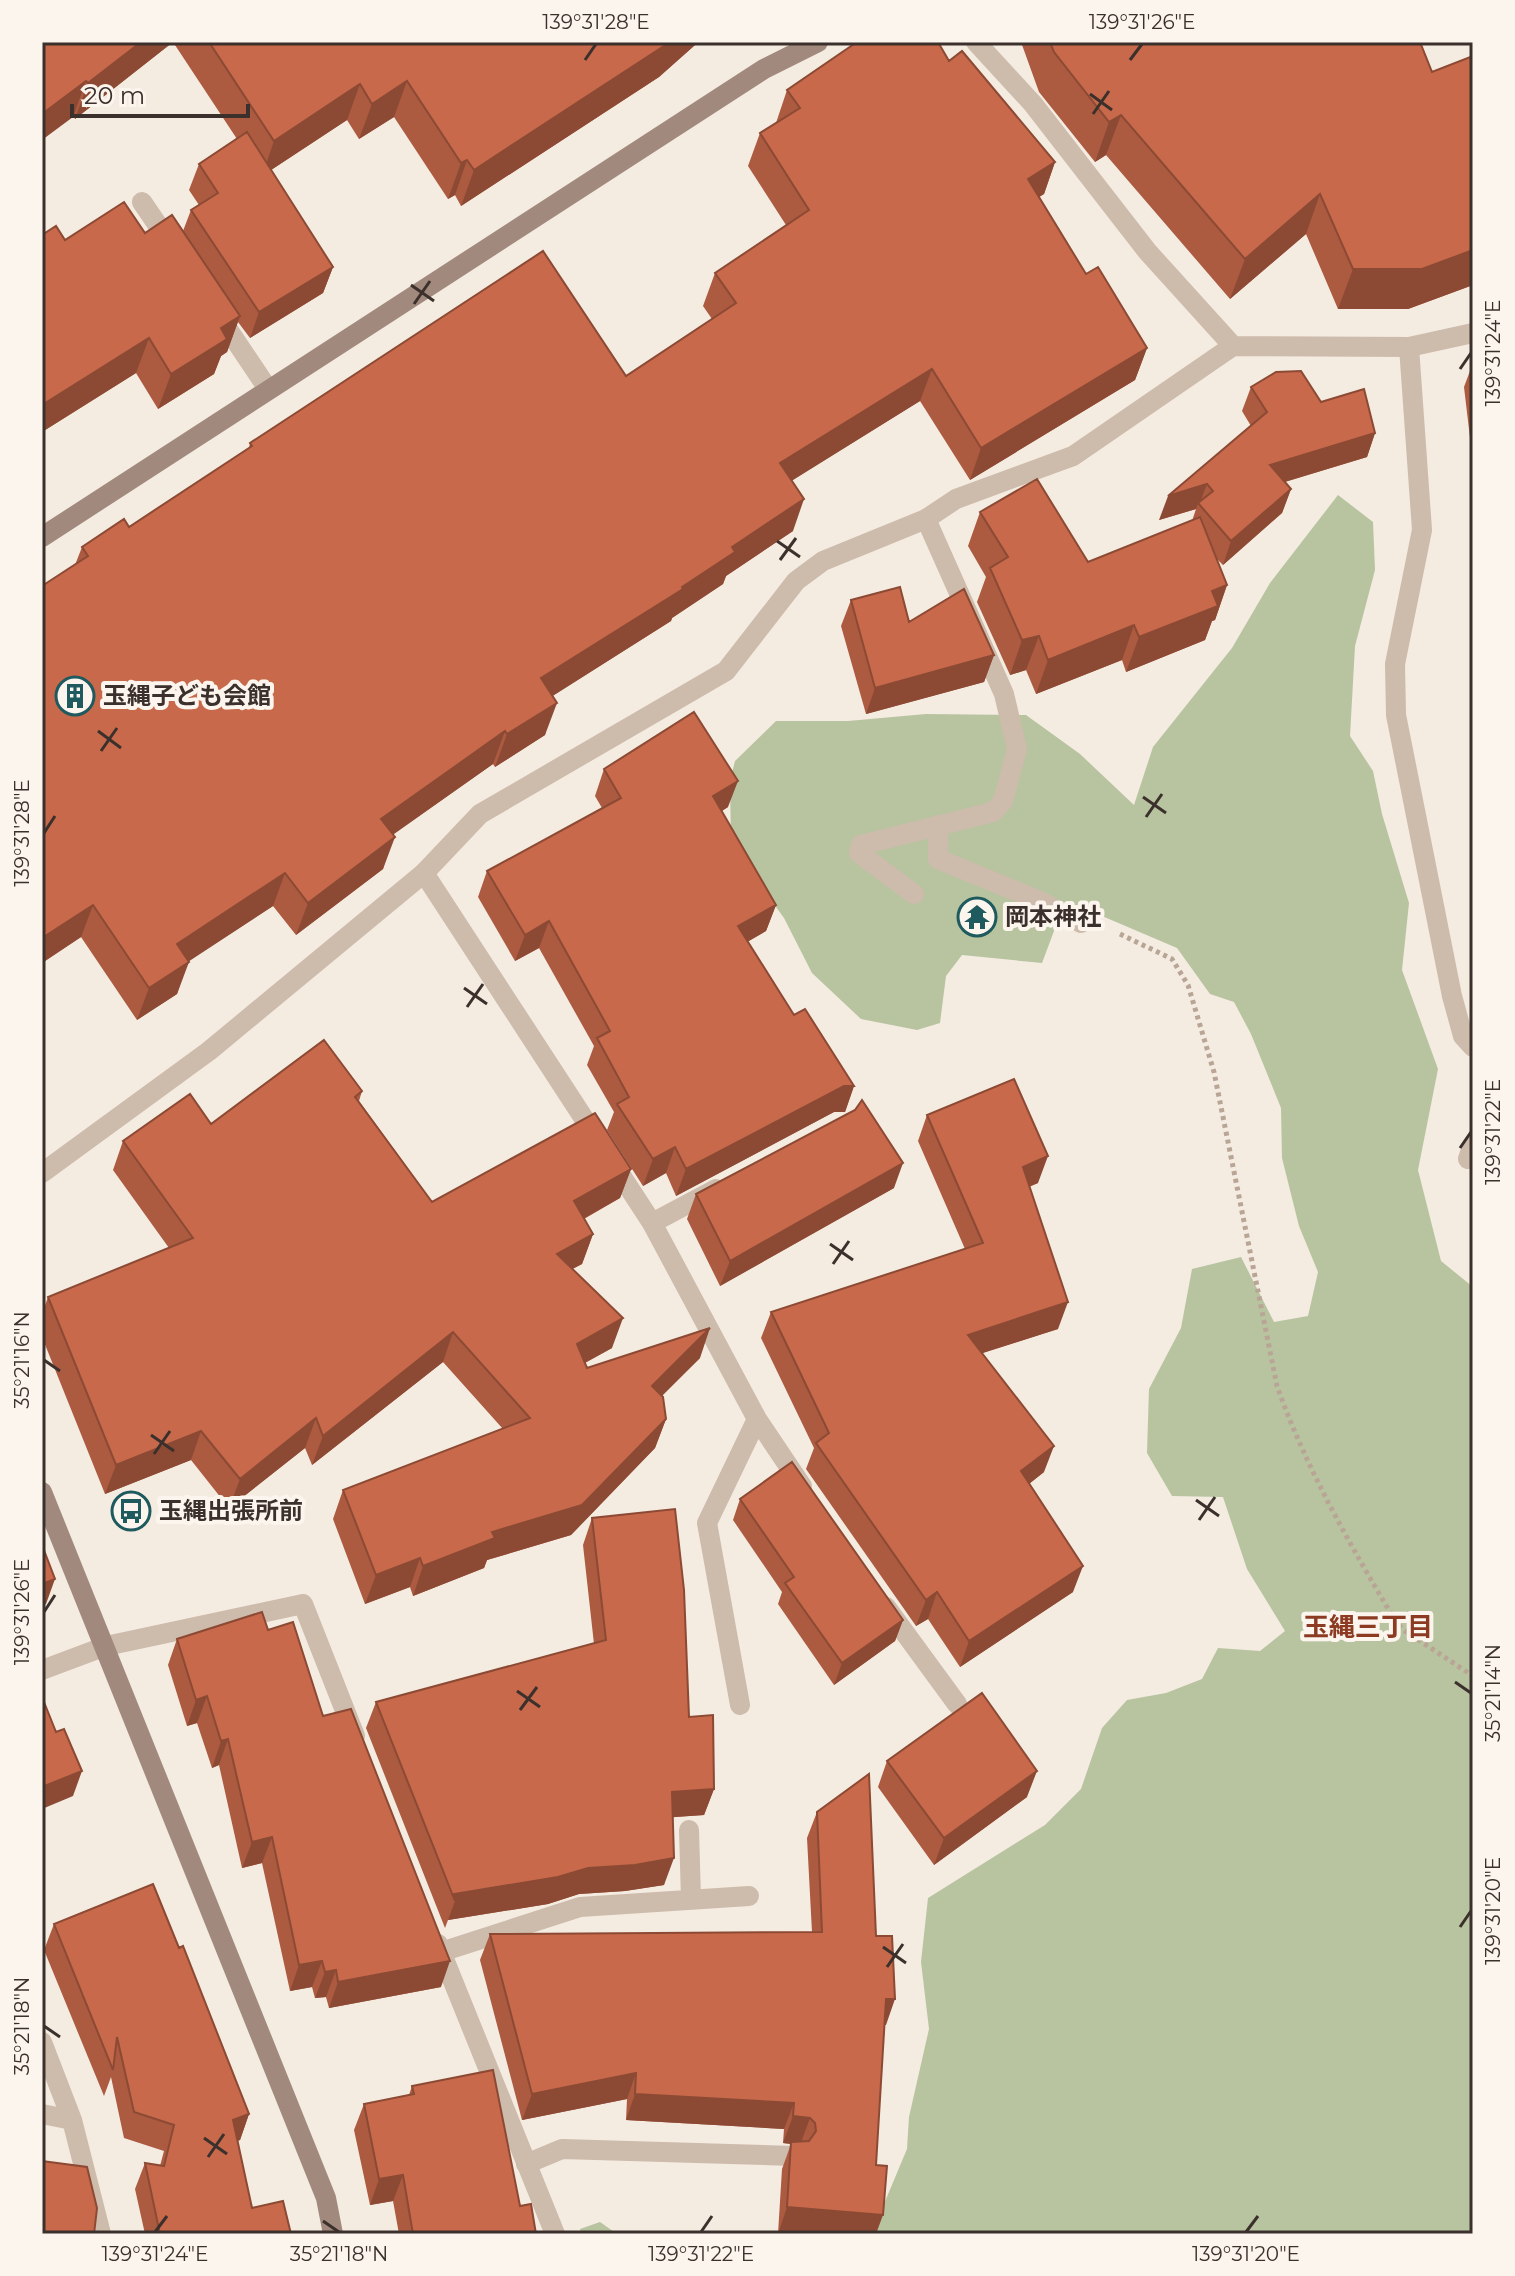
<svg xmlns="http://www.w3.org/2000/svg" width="1515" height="2276" viewBox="0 0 1515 2276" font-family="Montserrat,'Noto Sans JP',sans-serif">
  <rect width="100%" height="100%" fill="#f4ebe1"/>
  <!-- green -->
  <path fill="#b8c4a0" d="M 1338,495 L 1373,522 L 1375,570 L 1355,646 L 1350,736 L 1373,771 L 1382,814 L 1409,903 L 1402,970 L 1438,1069 L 1418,1170 L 1441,1261 L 1473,1287 L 1473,2234 L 875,2234 L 881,2211 L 907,2149 L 909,2117 L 929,2029 L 921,1962 L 928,1898 L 1045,1825 L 1081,1789 L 1102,1728 L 1127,1700 L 1166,1693 L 1202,1679 L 1218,1648 L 1260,1651 L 1285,1631 L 1247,1569 L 1223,1497 L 1172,1496 L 1147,1453 L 1149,1389 L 1181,1328 L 1192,1269 L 1241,1257 L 1274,1322 L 1308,1316 L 1318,1272 L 1299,1226 L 1282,1158 L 1281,1108 L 1251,1034 L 1234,1002 L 1210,994 L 1177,948 L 1102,916 L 1060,915 L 1042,963 L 962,955 L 946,976 L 940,1023 L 917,1030 L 861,1019 L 812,973 L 784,918 L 731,845 L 730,781 L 735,761 L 776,721 L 848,721 L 926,714 L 1026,715 L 1080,754 L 1134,805 L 1153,747 L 1232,648 L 1270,583 Z
    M 600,2222 L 617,2234 L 581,2234 L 580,2229 Z"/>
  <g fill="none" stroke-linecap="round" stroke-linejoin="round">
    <!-- path -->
    <path stroke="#b9a596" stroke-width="5" stroke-dasharray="4 4" stroke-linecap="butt" d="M 1120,934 L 1172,959 L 1188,985 L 1214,1072 L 1277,1386 C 1306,1468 1349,1543 1393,1617 L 1402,1629 L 1473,1676"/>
    <!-- lane -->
    <path stroke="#cdbbac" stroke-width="20" d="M 142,202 L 172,246
      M 219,316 L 268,389
      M 1409,347 L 1422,530 L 1395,664 L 1396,715 L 1452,996 L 1463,1036 L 1473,1047
      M 938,825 L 938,859 L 1040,901 L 1081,923
      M 424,873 L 652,1223 L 757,1419 L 802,1486
      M 914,894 L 859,853 L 861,845 L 993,812 L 1003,801 L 1017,749 L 1004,694 L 926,519
      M 1468,1159 L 1473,1144
      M 652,1223 L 716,1189
      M 886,1607 L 957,1704
      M 740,1705 L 707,1523 L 757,1419
      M 689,1830 L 691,1899
      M 441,1952 L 580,1907 L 749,1896
      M 526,2164 L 562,2149 L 794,2156"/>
    <!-- street -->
    <path stroke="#cdbbac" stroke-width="20" d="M 976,42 L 1033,104 L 1147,251 L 1233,346
      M 42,1173 L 209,1051 L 424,873 L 480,814 L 726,671 L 796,581 L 823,561 L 926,519 L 956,499 L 1073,456 L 1233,346 L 1409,347 L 1473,333
      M 42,1670 L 106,1646 L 303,1604 L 355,1736
      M 438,1944 L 555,2234
      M 42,2042 L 72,2120 L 101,2234
      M 42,2114 L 72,2120"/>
    <!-- secondary -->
    <path stroke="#a18a7d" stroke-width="20" d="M 42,537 L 764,69 L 818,42
      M 42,1492 L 326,2198 L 333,2234"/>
  </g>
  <!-- wall -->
  <path fill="#ac5a40" d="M 42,42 L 696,42 L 695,45 L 659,77 L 461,206 L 455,195 L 448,199 L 394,117 L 359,139 L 347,120 L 271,170 L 333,267 L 323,293 L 250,338 L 238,322 L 227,352 L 221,356 L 214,374 L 158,409 L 136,373 L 42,432 L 42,235 L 65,240 L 145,233 L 183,231 L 191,210 L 199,205 L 189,190 L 199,164 L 237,139 L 173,42 L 75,119 Z
    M 1021,42 L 1420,42 L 1432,72 L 1473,56 L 1473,285 L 1408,309 L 1338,309 L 1306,234 L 1230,299 L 1106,155 L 1095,162 L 1039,92 Z
    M 949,61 L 1055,162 L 1044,194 L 1039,197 L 1086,274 L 1147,348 L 1135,380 L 970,480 L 920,401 L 792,480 L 793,531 L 726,576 L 723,584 L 672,618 L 671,621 L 552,696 L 545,735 L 495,767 L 493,764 L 393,834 L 383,869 L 296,935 L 273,906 L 188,961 L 177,994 L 137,1020 L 81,937 L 42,963 L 42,586 L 75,565 L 82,547 L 129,527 L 249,448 L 250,443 L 626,376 L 712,319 L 703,306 L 715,273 L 786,225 L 748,166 L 760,133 L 776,123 L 787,90 Z
    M 1473,363 L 1473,463 L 1464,387 Z
    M 1251,387 L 1321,402 L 1375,433 L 1367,457 L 1285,482 L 1291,489 L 1282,513 L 1223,565 L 1217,559 L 1227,585 L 1215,620 L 1212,621 L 1205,640 L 1126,672 L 1122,660 L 1036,694 L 1026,670 L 1010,675 L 977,602 L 986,577 L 968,546 L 980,512 L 1088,562 L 1192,521 L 1196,509 L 1159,520 L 1251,426 L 1242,411 Z
    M 851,600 L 994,655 L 984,682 L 866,714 L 841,626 Z
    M 604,769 L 728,807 L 722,811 L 776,905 L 766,931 L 747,942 L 794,1015 L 854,1086 L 845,1112 L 834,1112 L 676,1196 L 666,1173 L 643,1186 L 607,1130 L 614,1112 L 587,1065 L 594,1046 L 539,948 L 515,961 L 478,897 L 487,871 L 602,808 L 595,796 Z
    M 362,1091 L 359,1101 L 432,1202 L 631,1169 L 620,1198 L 584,1219 L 593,1234 L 582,1264 L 572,1269 L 612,1348 L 585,1363 L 587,1368 L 700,1358 L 662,1395 L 666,1419 L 655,1448 L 571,1535 L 487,1560 L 484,1568 L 413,1596 L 410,1587 L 365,1604 L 333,1519 L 343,1490 L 503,1429 L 443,1362 L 312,1465 L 305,1448 L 229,1508 L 191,1460 L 105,1494 L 42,1337 L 42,1314 L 48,1297 L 169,1248 L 113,1170 L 123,1141 L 211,1124 Z
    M 927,1115 L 1038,1183 L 1029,1187 L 1058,1329 L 982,1353 L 1044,1472 L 1029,1484 L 1073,1592 L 960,1667 L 928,1619 L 916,1626 L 806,1469 L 814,1448 L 761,1338 L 771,1312 L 965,1249 L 918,1141 Z
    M 894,1188 L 720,1286 L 687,1219 L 696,1194 Z
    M 740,1499 L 903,1620 L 895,1641 L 834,1685 L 778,1604 L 782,1592 L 733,1520 Z
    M 592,1518 L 689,1717 L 714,1789 L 704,1815 L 673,1817 L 664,1885 L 625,1891 L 579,1894 L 548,1904 L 448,1920 L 445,1928 L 366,1728 L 376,1702 L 594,1644 L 583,1545 Z
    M 268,1630 L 323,1716 L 441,1987 L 329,2008 L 326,1997 L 315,1998 L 312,1987 L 290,1991 L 262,1863 L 242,1868 L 219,1765 L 212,1768 L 197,1723 L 187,1726 L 168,1665 L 177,1639 Z
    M 887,1761 L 1027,1797 L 934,1865 L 878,1787 Z
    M 817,1812 L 876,1936 L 886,2025 L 884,2025 L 778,2234 L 782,2169 L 791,2144 L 783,2143 L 784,2129 L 626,2120 L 627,2099 L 522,2120 L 480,1960 L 490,1934 L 812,1932 L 807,1838 Z
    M 54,1924 L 179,1948 L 249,2114 L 240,2140 L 237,2141 L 252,2208 L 291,2234 L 145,2234 L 135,2189 L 145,2163 L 160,2166 L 164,2151 L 124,2138 L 111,2077 L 104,2096 L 44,1950 Z
    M 412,2086 L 520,2206 L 536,2234 L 399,2234 L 393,2201 L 370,2205 L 354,2130 L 364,2104 L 409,2095 Z"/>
  <!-- shaded-wall -->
  <path fill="#8c4a34" d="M 141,42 L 173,42 L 75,119 L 88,83 Z
    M 670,42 L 696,42 L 695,45 L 659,77 L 461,206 L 474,170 Z
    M 86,81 L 73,117 L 42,140 L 42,114 Z
    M 407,81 L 394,117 L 359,139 L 372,104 Z
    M 360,84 L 347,120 L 262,176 L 274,141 Z
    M 1121,115 L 1106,155 L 1095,162 L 1109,122 Z
    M 467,160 L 455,195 L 448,199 L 461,163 Z
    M 1055,162 L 1044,194 L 1016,211 L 1028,179 Z
    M 1320,194 L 1306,234 L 1230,299 L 1245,259 Z
    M 1473,250 L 1473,285 L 1408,309 L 1338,309 L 1353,269 Z
    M 333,267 L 323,293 L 250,338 L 259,312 Z
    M 240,316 L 227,352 L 221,356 L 214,374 L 158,409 L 171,374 L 221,328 Z
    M 149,338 L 136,373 L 42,432 L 42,405 Z
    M 1147,348 L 1135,380 L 970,480 L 981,448 Z
    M 932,369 L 920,401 L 769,495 L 780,463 Z
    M 1375,433 L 1367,457 L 1261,489 L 1270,465 Z
    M 1207,484 L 1199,505 L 1198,503 L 1196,509 L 1159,520 L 1168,496 Z
    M 1291,489 L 1282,513 L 1223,565 L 1231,541 Z
    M 804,499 L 793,531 L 726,576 L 723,584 L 672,618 L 671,621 L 529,711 L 541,678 L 682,587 L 732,547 Z
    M 1227,585 L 1215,620 L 1212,621 L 1205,640 L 1126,672 L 1139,637 L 1212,591 Z
    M 1134,625 L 1122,660 L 1036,694 L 1048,660 Z
    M 1039,636 L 1026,670 L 1010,675 L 1022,640 Z
    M 994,655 L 984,682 L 866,714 L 875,688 Z
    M 557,703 L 545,735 L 495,767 L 507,734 Z
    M 505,731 L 493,764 L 370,851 L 381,819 Z
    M 738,781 L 728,807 L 704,822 L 713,796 Z
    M 395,837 L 383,869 L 296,935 L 308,903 Z
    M 285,873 L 273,906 L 165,977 L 177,944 Z
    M 93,905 L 81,937 L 42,963 L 42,938 Z
    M 776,905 L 766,931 L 728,953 L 738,926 Z
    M 549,921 L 539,948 L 515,961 L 525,935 Z
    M 189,962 L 177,994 L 137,1020 L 149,988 Z
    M 844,1086 L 854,1086 L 845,1112 L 834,1112 L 676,1196 L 686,1169 Z
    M 675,1147 L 666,1173 L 643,1186 L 653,1159 Z
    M 1048,1156 L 1038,1183 L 1013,1193 L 1023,1167 Z
    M 903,1163 L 894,1188 L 720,1286 L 730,1261 Z
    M 631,1169 L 620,1198 L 563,1230 L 574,1201 Z
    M 593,1234 L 582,1264 L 546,1283 L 557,1254 Z
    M 1068,1302 L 1058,1329 L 958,1361 L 968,1335 Z
    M 623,1318 L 612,1348 L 566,1373 L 577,1344 Z
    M 710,1328 L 700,1358 L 642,1416 L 652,1386 Z
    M 453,1332 L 443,1362 L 312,1465 L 323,1436 Z
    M 316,1418 L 305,1448 L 229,1508 L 240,1479 Z
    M 666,1419 L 655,1448 L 571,1535 L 487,1560 L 484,1568 L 413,1596 L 423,1566 L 492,1532 Z
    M 201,1431 L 191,1460 L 105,1494 L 116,1465 Z
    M 1054,1446 L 1044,1472 L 1011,1498 L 1021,1471 Z
    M 420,1558 L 410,1587 L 365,1604 L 376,1575 Z
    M 1083,1566 L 1073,1592 L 960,1667 L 969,1641 Z
    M 55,1579 L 46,1604 L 42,1606 L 42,1584 Z
    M 937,1592 L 928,1619 L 916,1626 L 926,1600 Z
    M 903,1620 L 895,1641 L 834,1685 L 842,1663 Z
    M 207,1696 L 197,1723 L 187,1726 L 196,1700 Z
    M 228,1739 L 219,1765 L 212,1768 L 221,1741 Z
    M 82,1771 L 73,1796 L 42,1809 L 42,1787 Z
    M 1037,1771 L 1027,1797 L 934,1865 L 944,1838 Z
    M 714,1789 L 704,1815 L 662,1818 L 672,1792 Z
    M 272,1837 L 262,1863 L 242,1868 L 252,1842 Z
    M 674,1858 L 664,1885 L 625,1891 L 579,1894 L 548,1904 L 448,1920 L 455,1901 L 454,1894 L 588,1868 Z
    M 322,1961 L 312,1987 L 290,1991 L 299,1965 Z
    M 450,1961 L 441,1987 L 329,2008 L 338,1982 Z
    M 336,1970 L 326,1997 L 315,1998 L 325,1972 Z
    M 886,1999 L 895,1999 L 886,2025 L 876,2025 Z
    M 636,2073 L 627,2099 L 522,2120 L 532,2094 Z
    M 635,2094 L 794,2103 L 784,2129 L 626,2120 Z
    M 249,2114 L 240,2140 L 223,2146 L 233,2120 Z
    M 793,2116 L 810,2118 L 800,2145 L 783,2143 Z
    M 403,2175 L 393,2201 L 370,2205 L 379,2179 Z
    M 787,2207 L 883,2215 L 876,2234 L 778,2234 Z"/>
  <!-- building -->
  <path fill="#c8694b" stroke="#8c4a34" stroke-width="2" d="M 42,42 L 141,42 L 88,83 L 86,81 L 42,114 Z
    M 209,42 L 670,42 L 474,170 L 467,160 L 461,163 L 407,81 L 372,104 L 360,84 L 274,141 Z
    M 857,42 L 938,42 L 949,61 L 962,51 L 1055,162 L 1028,179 L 1086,274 L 1098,267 L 1147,348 L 981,448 L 932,369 L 780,463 L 804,499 L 732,547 L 735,552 L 682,587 L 683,589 L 541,678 L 557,703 L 507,734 L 505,731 L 381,819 L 395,837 L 308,903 L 285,873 L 177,944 L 189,962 L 149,988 L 93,905 L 42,938 L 42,586 L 88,556 L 82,547 L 124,519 L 129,527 L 252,446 L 250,443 L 543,251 L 626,376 L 736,303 L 715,273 L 809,210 L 760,133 L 800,108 L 787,90 Z
    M 1050,42 L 1420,42 L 1432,72 L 1473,56 L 1473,250 L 1422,269 L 1353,269 L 1320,194 L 1245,259 L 1121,115 L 1109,122 L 1054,52 Z
    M 247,132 L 333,267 L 259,312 L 191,210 L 218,193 L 199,164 Z
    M 124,202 L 145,233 L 172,215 L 240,316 L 221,328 L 227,339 L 171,374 L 149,338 L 42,405 L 42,235 L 56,226 L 65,240 Z
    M 1301,371 L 1321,402 L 1364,389 L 1375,433 L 1270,465 L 1291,489 L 1231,541 L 1198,503 L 1213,491 L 1207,484 L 1168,496 L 1267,412 L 1251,387 L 1276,372 Z
    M 1037,479 L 1088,562 L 1200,517 L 1227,585 L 1212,591 L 1218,606 L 1139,637 L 1134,625 L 1048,660 L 1039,636 L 1022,640 L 990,568 L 1008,557 L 980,512 Z
    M 900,587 L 909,622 L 964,589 L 994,655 L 875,688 L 851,600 Z
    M 694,712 L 738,781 L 713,796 L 776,905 L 738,926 L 794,1015 L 805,1009 L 854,1086 L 844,1086 L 686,1169 L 675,1147 L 653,1159 L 617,1104 L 629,1097 L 597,1038 L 610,1031 L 549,921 L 525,935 L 487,871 L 621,798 L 604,769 Z
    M 324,1040 L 362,1091 L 355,1097 L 432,1202 L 595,1113 L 631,1169 L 574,1201 L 593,1234 L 557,1254 L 623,1318 L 577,1344 L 587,1368 L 710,1328 L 652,1386 L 663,1397 L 666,1419 L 582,1505 L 492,1532 L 495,1538 L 423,1566 L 420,1558 L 376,1575 L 343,1490 L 530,1418 L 453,1332 L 323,1436 L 316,1418 L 240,1479 L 201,1431 L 116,1465 L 48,1297 L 193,1238 L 123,1141 L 190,1094 L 211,1124 Z
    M 1014,1079 L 1048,1156 L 1023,1167 L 1068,1302 L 968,1335 L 1054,1446 L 1021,1471 L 1083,1566 L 969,1641 L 937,1592 L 926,1600 L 816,1443 L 829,1433 L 771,1312 L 983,1243 L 927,1115 Z
    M 862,1100 L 903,1163 L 730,1261 L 696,1194 L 855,1110 Z
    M 792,1462 L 903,1620 L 842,1663 L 785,1583 L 794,1577 L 740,1499 Z
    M 675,1509 L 684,1590 L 689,1717 L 713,1715 L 714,1789 L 672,1792 L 674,1858 L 635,1865 L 588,1868 L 558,1877 L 454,1894 L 455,1901 L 376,1702 L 606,1640 L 592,1518 Z
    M 42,1545 L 55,1579 L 42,1584 Z
    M 262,1612 L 268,1630 L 293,1622 L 323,1716 L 351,1709 L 450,1961 L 338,1982 L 336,1970 L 325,1972 L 322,1961 L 299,1965 L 272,1837 L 252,1842 L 228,1739 L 221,1741 L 207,1696 L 196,1700 L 177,1639 Z
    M 982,1693 L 1037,1771 L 944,1838 L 887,1761 Z
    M 42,1697 L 56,1732 L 64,1729 L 82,1771 L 42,1787 Z
    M 869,1774 L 876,1936 L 892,1936 L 895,1999 L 886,1999 L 876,2165 L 887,2166 L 883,2215 L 787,2207 L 791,2142 L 809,2141 L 816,2131 L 815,2123 L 810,2118 L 793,2116 L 794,2103 L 635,2094 L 636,2073 L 532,2094 L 490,1934 L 822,1932 L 817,1812 Z
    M 153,1884 L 179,1948 L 183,1946 L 249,2114 L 233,2120 L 252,2208 L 283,2201 L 291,2234 L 160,2234 L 145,2163 L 164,2166 L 174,2125 L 134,2112 L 117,2037 L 113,2070 L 54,1924 Z
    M 493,2070 L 520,2206 L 531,2204 L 536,2234 L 413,2234 L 403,2175 L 379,2179 L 364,2104 L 414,2094 L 412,2086 Z
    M 42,2161 L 87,2167 L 97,2208 L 94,2234 L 42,2234 Z"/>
  <!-- ticks -->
  <path fill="none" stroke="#3b302b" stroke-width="3" d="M 585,60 L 596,44M 1130,60 L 1142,44M 1090,94 L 1112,110M 1093,114 L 1109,91M 411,285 L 434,301M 414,304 L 430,281M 1460,369 L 1471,353M 777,541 L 800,557M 780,560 L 796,538M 98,731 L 121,748M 101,751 L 117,728M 1143,797 L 1166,813M 1146,817 L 1162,794M 44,833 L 55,816M 464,988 L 487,1004M 467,1007 L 483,984M 1460,1148 L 1471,1132M 830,1244 L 853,1260M 833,1264 L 849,1241M 44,1360 L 60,1371M 151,1435 L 174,1451M 154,1454 L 170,1431M 1196,1500 L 1219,1516M 1199,1520 L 1215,1497M 44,1612 L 55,1595M 1455,1682 L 1471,1693M 517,1691 L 540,1707M 520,1710 L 537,1687M 1460,1927 L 1471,1911M 883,1947 L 906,1963M 887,1967 L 903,1944M 44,2026 L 60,2037M 204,2138 L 227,2154M 208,2157 L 224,2134M 323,2221 L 339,2232M 155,2232 L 167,2216M 701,2232 L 712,2216M 1246,2232 L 1258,2216"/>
  <!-- icons -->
  <defs>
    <symbol id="building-ring" viewBox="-11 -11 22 22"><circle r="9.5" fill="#fbf5ee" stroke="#1f5a5e" stroke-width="1.5"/><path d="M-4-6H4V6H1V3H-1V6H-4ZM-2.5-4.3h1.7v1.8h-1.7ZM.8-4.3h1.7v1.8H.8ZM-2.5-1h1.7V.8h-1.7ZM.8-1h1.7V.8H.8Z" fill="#1f5a5e"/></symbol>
    <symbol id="temple-ring" viewBox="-11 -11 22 22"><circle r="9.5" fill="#fbf5ee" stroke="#1f5a5e" stroke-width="1.5"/><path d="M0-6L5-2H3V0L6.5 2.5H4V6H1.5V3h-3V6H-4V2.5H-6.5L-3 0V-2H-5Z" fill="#1f5a5e"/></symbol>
    <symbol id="bus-ring" viewBox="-11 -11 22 22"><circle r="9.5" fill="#fbf5ee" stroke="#1f5a5e" stroke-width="1.5"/><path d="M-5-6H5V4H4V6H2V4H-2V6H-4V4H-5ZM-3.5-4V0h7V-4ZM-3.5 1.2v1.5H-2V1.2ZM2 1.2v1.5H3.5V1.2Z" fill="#1f5a5e"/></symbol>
  </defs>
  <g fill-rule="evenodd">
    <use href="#building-ring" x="53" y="674" width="44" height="44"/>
    <use href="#temple-ring" x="955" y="895" width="44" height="44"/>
    <use href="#bus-ring" x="109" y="1489" width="44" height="44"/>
  </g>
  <g text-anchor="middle" stroke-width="8" stroke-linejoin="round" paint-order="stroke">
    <!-- poi labels -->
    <g font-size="24" font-weight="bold" fill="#3b302b" stroke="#fbf5ee" text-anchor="start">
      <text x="103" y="704">玉縄子ども会館</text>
      <text x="1005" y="925">岡本神社</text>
      <text x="159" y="1519">玉縄出張所前</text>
    </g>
    <!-- neighbourhood labels -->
    <g font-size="26" font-weight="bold" fill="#8c3b22" stroke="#fbf5ee">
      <text x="1368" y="1636">玉縄三丁目</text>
    </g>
  </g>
  <!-- border -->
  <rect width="1515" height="2276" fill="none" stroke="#fbf5ee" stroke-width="88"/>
  <!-- scale -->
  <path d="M72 104v12h176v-12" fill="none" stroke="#3b302b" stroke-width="4"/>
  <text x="84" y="104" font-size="24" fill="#3b302b" stroke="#fbf5ee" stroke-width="6" paint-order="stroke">20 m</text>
  <rect x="44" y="44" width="1427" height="2188" fill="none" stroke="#3b302b" stroke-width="3"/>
  <g font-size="20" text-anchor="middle" fill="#3b302b">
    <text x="596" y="29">139°31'28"E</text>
    <text x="1142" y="29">139°31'26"E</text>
    <text transform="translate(1493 353) rotate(-90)" y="7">139°31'24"E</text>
    <text transform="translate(22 833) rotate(-90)" y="7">139°31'28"E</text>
    <text transform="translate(1493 1132) rotate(-90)" y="7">139°31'22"E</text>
    <text transform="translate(22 1360) rotate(-90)" y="7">35°21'16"N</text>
    <text transform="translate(22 1612) rotate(-90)" y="7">139°31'26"E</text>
    <text transform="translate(1493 1693) rotate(-90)" y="7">35°21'14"N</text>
    <text transform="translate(1493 1911) rotate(-90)" y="7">139°31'20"E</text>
    <text transform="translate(22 2026) rotate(-90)" y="7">35°21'18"N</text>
    <text x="155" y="2261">139°31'24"E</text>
    <text x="339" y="2261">35°21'18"N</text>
    <text x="701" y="2261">139°31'22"E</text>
    <text x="1246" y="2261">139°31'20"E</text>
  </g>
</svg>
